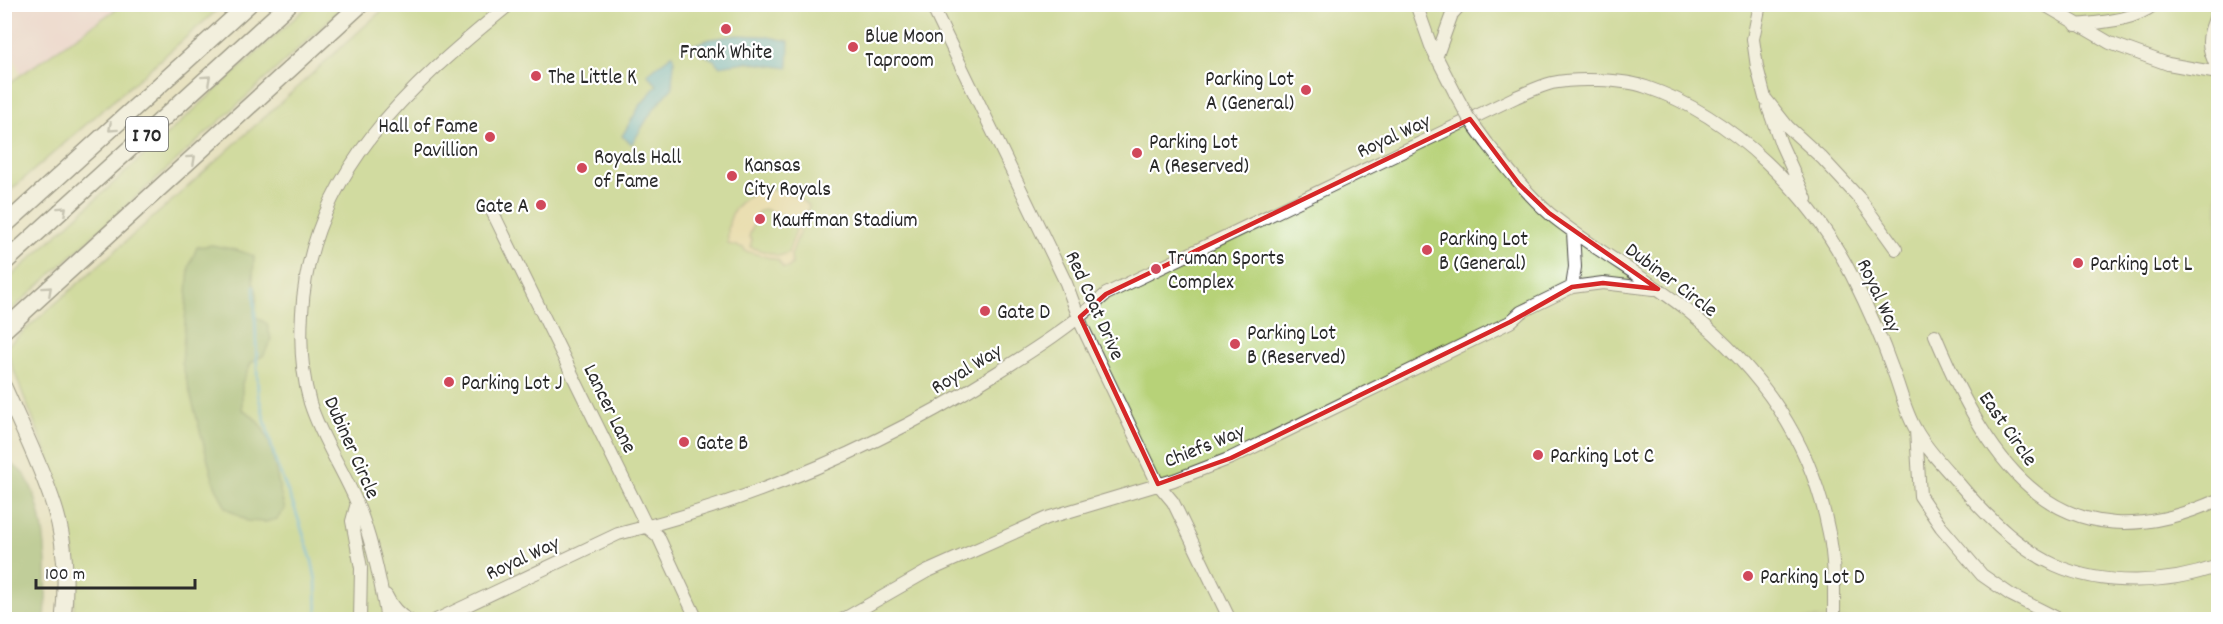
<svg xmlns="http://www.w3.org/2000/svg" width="2223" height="624" viewBox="0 0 2223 624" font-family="Dekko,sans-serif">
  <rect width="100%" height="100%" fill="#fff"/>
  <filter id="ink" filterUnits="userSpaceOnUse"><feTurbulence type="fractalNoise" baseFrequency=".0167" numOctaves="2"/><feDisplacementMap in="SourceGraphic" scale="12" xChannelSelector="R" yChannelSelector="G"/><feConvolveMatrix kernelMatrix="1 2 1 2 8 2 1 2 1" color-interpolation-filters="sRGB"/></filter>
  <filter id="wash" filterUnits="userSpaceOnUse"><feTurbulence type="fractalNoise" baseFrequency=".008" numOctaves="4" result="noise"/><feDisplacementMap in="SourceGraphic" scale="24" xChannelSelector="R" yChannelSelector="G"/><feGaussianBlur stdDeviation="1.35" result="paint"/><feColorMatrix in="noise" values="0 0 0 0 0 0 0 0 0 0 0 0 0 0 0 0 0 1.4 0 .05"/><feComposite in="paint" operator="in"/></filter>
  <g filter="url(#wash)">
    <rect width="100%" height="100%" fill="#e8e2c1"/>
    <!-- built -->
    <path fill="#f4cfdd" d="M 4,5 L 122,5 L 21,75 L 5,37 Z"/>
    <!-- green -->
    <path fill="#b7d278" stroke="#717e52" stroke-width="1.5" d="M 310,4 L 344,5 L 328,21 L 245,98 L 5,316 L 5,282 Z
      M 122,5 L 223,5 L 5,195 L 5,86 Z
      M 388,5 L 2218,5 L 2218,619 L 72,619 C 90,522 34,436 6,347 L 183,191 Z"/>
    <!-- forest -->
    <path fill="#91b468" stroke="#5e704a" stroke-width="1.5" d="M 212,245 L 237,250 L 254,256 L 253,281 L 257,292 L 255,316 L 267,324 L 271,339 L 264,355 L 251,363 L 242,383 L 242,409 C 279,429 272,475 285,509 L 277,519 L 265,522 L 247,521 L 226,508 L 214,483 L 182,363 L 189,267 L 197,247 Z
      M 5,459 C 11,464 22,470 26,477 C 48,514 48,578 45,619 L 5,619 Z"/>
    <!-- sand -->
    <path fill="#eeda9e" stroke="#8c8264" stroke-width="1.5" fill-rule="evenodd" d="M 765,189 C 785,191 794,193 809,206 L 791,255 L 792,264 L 788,268 L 783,268 L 778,260 L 745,251 L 744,248 L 728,244 C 726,213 736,200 765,189 ZM 764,209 L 789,217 L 790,222 L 798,224 L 788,253 L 779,256 L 750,247 L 752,240 L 749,237 L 757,213 Z"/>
    <!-- water -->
    <path fill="#54b2d2" stroke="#406e7e" stroke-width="1.5" d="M 737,35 L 764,36 L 789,41 L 788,68 L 746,62 L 719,66 L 714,60 L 693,49 L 692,45 L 710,39 Z
      M 673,54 C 677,65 670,76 673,87 L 652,111 L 632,144 L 622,136 L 639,107 L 657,85 L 647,74 Z"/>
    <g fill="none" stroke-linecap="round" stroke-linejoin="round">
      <!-- stream -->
      <path stroke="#54b2d2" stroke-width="3" d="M 254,287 L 258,394 L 276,463 L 295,509 L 312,561 L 316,581 L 317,620"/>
    </g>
  </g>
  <g filter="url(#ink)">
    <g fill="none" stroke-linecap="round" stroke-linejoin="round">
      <defs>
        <path id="minor" d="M 931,4 L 1066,283 L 1082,326 L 1158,484 L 1173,502 L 1230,620
          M 1416,4 L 1431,46 L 1455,93
          M 1760,4 L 1753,39 L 1757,67 L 1765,98 L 1788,127 L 1822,158 L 1860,199 L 1896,249
          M 2043,4 L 2110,43 L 2168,64 L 2218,73
          M 2218,10 C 2208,38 2204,42 2218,70
          M 2076,25 C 2103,22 2133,21 2155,4
          M 1436,58 L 1452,14 L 1461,4
          M 1768,107 L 1781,144 L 1806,199
          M 1487,143 C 1507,168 1526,193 1550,214 C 1594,250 1644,276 1688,311 C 1761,370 1811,440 1829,533 C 1835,561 1834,591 1834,620
          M 492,211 L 647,527 L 658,536 L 697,620
          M 1572,287 L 1603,283 L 1654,289
          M 1935,335 C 1991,468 2060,571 2218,500
          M 1916,430 L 1920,496 L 1941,527 L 1982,575 L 2011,595 L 2061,620
          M 357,503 L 352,521 L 361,568 L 360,620
          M 386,595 C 391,606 397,614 409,620
          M 387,620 C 381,583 371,535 356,501 C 342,468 321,438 310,403 C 302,375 300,343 302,313 C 309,175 409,86 510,4
          M 436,620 L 618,534 C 751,501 879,447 995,374 C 1034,350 1073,325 1106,294 L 1516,97 C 1528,92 1540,86 1552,83 C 1575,78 1623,79 1646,87 C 1733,116 1812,196 1852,276 C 1867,306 1881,337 1892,368 C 1900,388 1905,412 1916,430 C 1927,450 1946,469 1961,486 C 1987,517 2018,548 2055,565 C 2104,587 2169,584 2218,566
          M 842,620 L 926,572 L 1047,518 L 1174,480 L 1231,458 L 1510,322 L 1521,312 L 1572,287 L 1575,267 L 1573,232"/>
        <path id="major" d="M 4,387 C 21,426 41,465 54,506 C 66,542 67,582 63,620"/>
        <path id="highway" d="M 4,226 L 249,4
          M 4,263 L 289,4
          M 4,330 L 361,4"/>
      </defs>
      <!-- minor casing -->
      <use href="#minor" stroke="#474642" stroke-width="14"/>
      <!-- major casing -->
      <use href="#major" stroke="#474642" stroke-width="17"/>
      <!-- highway casing -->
      <use href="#highway" stroke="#474642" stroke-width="19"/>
      <!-- minor -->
      <use href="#minor" stroke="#fff" stroke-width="12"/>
      <!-- major -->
      <use href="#major" stroke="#fff" stroke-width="15"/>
      <!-- highway -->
      <use href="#highway" stroke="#fff" stroke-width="16"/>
      <defs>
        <path id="minor-bridge" d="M 1455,93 L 1468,117 L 1487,143"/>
      </defs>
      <!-- minor-bridge casing -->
      <use href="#minor-bridge" stroke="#474642" stroke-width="14" stroke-linecap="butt"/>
      <!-- minor-bridge -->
      <use href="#minor-bridge" stroke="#fff" stroke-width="12"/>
    </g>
    <!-- one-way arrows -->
    <defs><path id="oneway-chevron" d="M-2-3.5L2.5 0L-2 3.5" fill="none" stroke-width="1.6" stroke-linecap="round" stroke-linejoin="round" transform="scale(1.5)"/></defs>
    <g stroke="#a0a0a0">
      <use href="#oneway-chevron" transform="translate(207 79) rotate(-42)"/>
      <use href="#oneway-chevron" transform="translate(112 128) rotate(138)"/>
      <use href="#oneway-chevron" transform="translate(192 159) rotate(-42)"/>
      <use href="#oneway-chevron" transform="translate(63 210) rotate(-42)"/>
      <use href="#oneway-chevron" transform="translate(48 290) rotate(-42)"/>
    </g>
  </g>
  <!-- marked area -->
  <path d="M0 0H2223V624H0ZM 1470,119 L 1519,184 L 1549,213 L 1658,289 L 1603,283 L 1572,287 L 1510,322 L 1231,458 L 1158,484 L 1080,317 L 1106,294 Z" fill="#e8e2c1" fill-opacity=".55" fill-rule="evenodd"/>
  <path fill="none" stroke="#d62828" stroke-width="4.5" stroke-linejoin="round" d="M 1470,119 L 1519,184 L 1549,213 L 1658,289 L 1603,283 L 1572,287 L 1510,322 L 1231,458 L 1158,484 L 1080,317 L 1106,294 Z"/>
  <!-- markers -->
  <g fill="#d1495b" stroke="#fff" stroke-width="2">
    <circle cx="726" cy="29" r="6"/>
    <circle cx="853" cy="47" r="6"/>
    <circle cx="536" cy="76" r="6"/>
    <circle cx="1306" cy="90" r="6"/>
    <circle cx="490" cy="137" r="6"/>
    <circle cx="1137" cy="153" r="6"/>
    <circle cx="582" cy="168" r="6"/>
    <circle cx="732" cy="176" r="6"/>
    <circle cx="541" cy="205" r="6"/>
    <circle cx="760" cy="219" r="6"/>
    <circle cx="1427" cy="250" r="6"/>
    <circle cx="2078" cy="263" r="6"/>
    <circle cx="1156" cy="269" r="6"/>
    <circle cx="985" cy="311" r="6"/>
    <circle cx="1235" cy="344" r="6"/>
    <circle cx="449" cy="382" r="6"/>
    <circle cx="684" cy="442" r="6"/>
    <circle cx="1538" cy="455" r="6"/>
    <circle cx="1748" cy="576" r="6"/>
  </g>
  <g text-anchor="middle" stroke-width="4.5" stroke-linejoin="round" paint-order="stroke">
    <!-- shield labels -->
    <rect fill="#fff" stroke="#6b6b6b" stroke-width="1.5" x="126" y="117" width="42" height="34" rx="4.5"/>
    <g font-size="20" font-weight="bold" fill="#2b2b2b">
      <text x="147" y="141">I 70</text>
    </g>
    <!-- poi labels -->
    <g font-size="21" fill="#2b2b2b" stroke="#fff" text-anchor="start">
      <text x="865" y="42">Blue Moon<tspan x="865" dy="24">Taproom</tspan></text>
      <text x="726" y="58" text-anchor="middle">Frank White</text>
      <text x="548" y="83">The Little K</text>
      <text x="1294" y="85" text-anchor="end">Parking Lot<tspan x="1294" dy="24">A (General)</tspan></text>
      <text x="478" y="132" text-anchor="end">Hall of Fame<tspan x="478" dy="24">Pavillion</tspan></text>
      <text x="1149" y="148">Parking Lot<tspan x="1149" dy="24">A (Reserved)</tspan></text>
      <text x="594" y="163">Royals Hall<tspan x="594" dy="24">of Fame</tspan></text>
      <text x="744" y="171">Kansas<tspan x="744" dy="24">City Royals</tspan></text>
      <text x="529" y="212" text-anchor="end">Gate A</text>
      <text x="772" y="226">Kauffman Stadium</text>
      <text x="1439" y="245">Parking Lot<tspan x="1439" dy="24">B (General)</tspan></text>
      <text x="1168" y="264">Truman Sports<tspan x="1168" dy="24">Complex</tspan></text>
      <text x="2090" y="270">Parking Lot L</text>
      <text x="997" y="318">Gate D</text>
      <text x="1247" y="339">Parking Lot<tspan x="1247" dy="24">B (Reserved)</tspan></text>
      <text x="461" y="389">Parking Lot J</text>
      <text x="696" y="449">Gate B</text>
      <text x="1550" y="462">Parking Lot C</text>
      <text x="1760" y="583">Parking Lot D</text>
    </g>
    <!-- street labels -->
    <g font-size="21" fill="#2b2b2b" stroke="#fff">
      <text transform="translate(1393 135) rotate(-25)" y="7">Royal Way</text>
      <text transform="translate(1672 279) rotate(37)" y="7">Dubiner Circle</text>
      <text transform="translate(1880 295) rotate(65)" y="7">Royal Way</text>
      <text transform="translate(1096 305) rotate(66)" y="7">Red Coat Drive</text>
      <text transform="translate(966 368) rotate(-31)" y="7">Royal Way</text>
      <text transform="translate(611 408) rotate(64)" y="7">Lancer Lane</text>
      <text transform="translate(2009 428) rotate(55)" y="7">East Circle</text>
      <text transform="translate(1204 445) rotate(-22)" y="7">Chiefs Way</text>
      <text transform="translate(353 447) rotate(66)" y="7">Dubiner Circle</text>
      <text transform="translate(522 557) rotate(-25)" y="7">Royal Way</text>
    </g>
  </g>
  <!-- margin -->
  <rect width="2223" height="624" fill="none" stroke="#fff" stroke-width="24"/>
  <!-- scale -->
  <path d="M36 579v9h159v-9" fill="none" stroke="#2b2b2b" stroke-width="3"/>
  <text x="45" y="579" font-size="18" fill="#2b2b2b" stroke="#ffffff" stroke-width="4.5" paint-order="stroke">100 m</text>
</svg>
